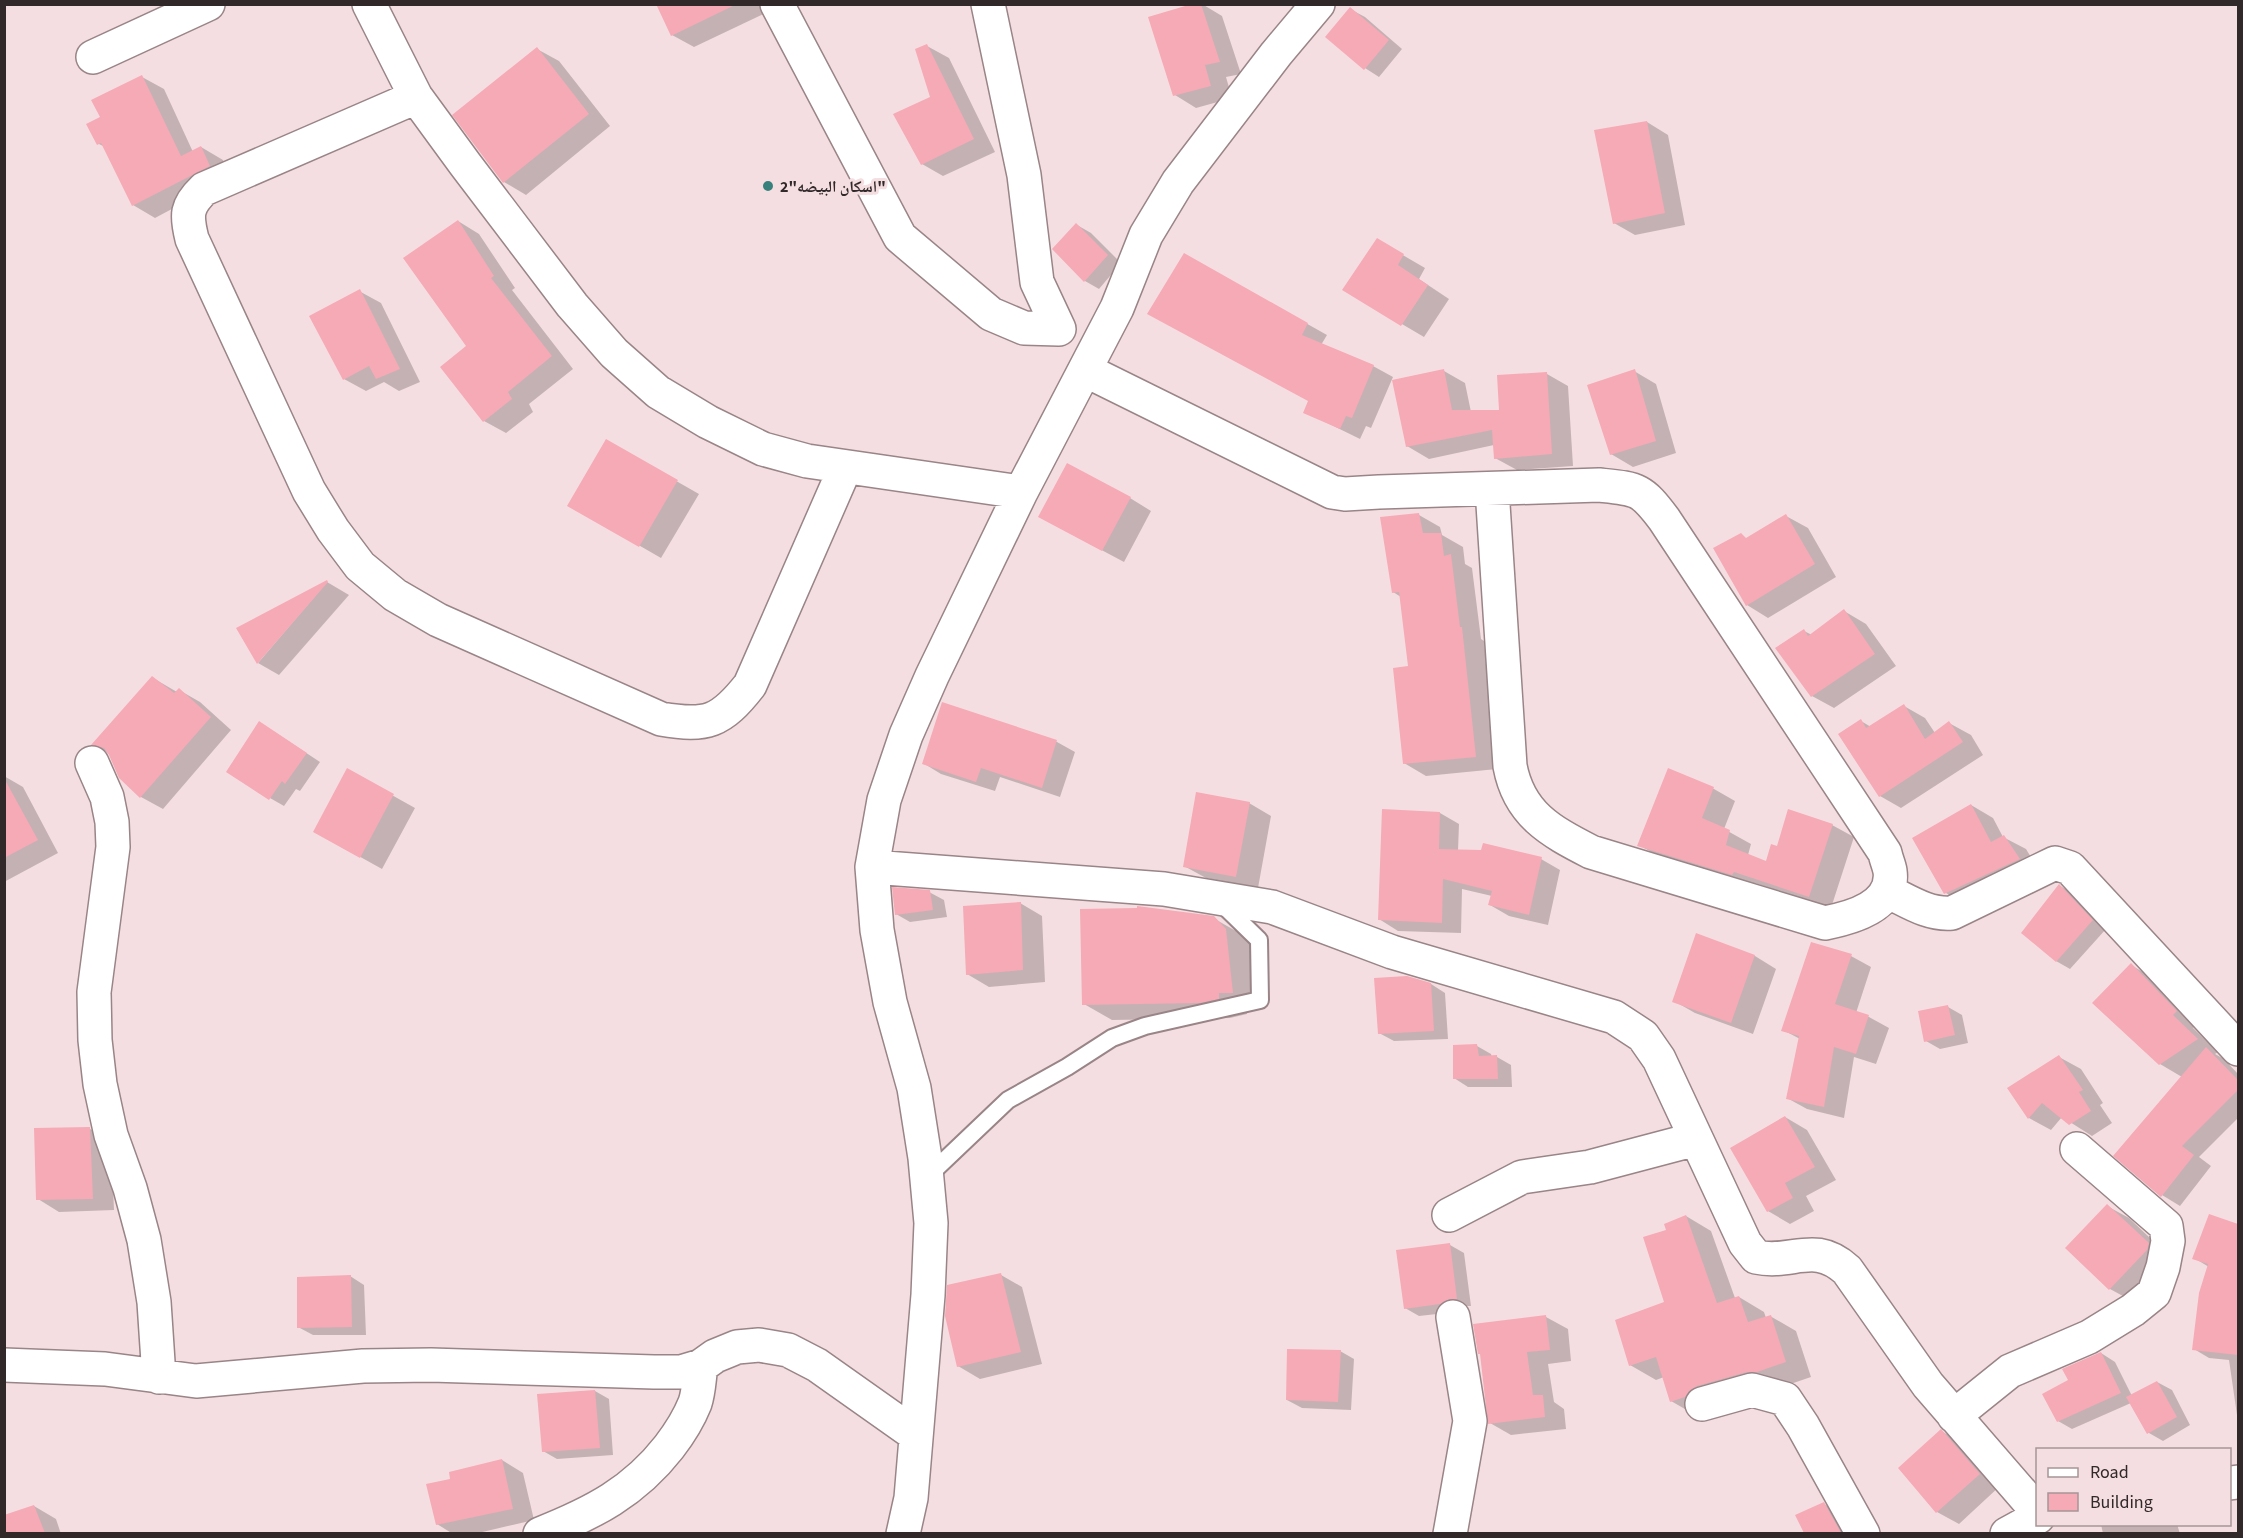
<svg xmlns="http://www.w3.org/2000/svg" width="2243" height="1538" viewBox="0 0 2243 1538" font-family="'Source Sans 3','Noto Naskh Arabic',sans-serif">
  <rect width="100%" height="100%" fill="#f5dee1"/>
  <!-- shadow -->
  <path fill="#0003" d="M 657,4 L 769,4 L 772,10 L 694,47 L 672,35 Z
    M 1197,4 L 1202,4 L 1222,16 L 1241,74 L 1226,77 L 1232,98 L 1196,108 L 1175,95 Z
    M 1350,9 L 1365,17 L 1402,49 L 1379,77 L 1365,68 Z
    M 927,46 L 949,58 L 995,152 L 943,176 L 922,164 L 932,98 Z
    M 537,49 L 559,61 L 610,126 L 526,195 L 504,182 L 454,115 Z
    M 142,77 L 164,89 L 193,152 L 201,147 L 223,160 L 230,178 L 155,218 L 133,205 L 105,147 L 99,144 L 102,118 Z
    M 1647,122 L 1668,135 L 1685,225 L 1635,235 L 1614,223 Z
    M 458,221 L 479,234 L 515,288 L 512,290 L 573,369 L 529,404 L 533,412 L 506,433 L 484,421 L 468,346 Z
    M 1077,225 L 1091,233 L 1121,263 L 1099,289 L 1085,281 Z
    M 1377,240 L 1425,268 L 1419,279 L 1449,299 L 1424,337 L 1344,290 Z
    M 1185,255 L 1327,335 L 1321,345 L 1373,366 L 1393,377 L 1371,428 L 1366,426 L 1360,439 L 1305,412 L 1309,401 Z
    M 359,291 L 381,303 L 420,382 L 399,391 L 384,382 L 366,391 L 344,379 Z
    M 1444,371 L 1465,383 L 1471,412 L 1501,411 L 1547,374 L 1568,386 L 1573,466 L 1517,470 L 1495,458 L 1494,445 L 1429,459 L 1407,446 Z
    M 1634,371 L 1656,384 L 1676,453 L 1633,467 L 1611,454 Z
    M 606,441 L 699,494 L 661,558 L 569,505 Z
    M 1130,498 L 1151,511 L 1124,562 L 1062,529 Z
    M 1419,515 L 1440,527 L 1442,535 L 1463,547 L 1465,564 L 1472,568 L 1481,639 L 1484,641 L 1497,769 L 1426,776 L 1404,763 L 1410,667 L 1401,597 L 1393,592 Z
    M 1786,516 L 1808,528 L 1836,577 L 1768,618 L 1747,605 L 1747,539 Z
    M 327,582 L 349,595 L 279,675 L 258,663 Z
    M 1844,611 L 1866,624 L 1896,666 L 1834,708 L 1812,696 L 1804,631 L 1812,635 Z
    M 153,678 L 177,692 L 179,690 L 200,702 L 231,730 L 163,809 L 141,797 L 120,777 L 110,754 L 93,744 Z
    M 943,704 L 1057,742 L 1075,752 L 1060,797 L 1000,777 L 995,791 L 941,774 L 923,763 Z
    M 1904,706 L 1925,718 L 1935,733 L 1949,723 L 1971,735 L 1983,755 L 1901,808 L 1880,796 L 1861,721 L 1871,727 Z
    M 273,731 L 320,762 L 300,791 L 296,789 L 284,806 L 270,798 Z
    M 347,770 L 415,808 L 382,869 L 337,844 Z
    M 1669,770 L 1714,789 L 1735,801 L 1724,829 L 1751,844 L 1748,855 L 1767,863 L 1778,848 L 1832,825 L 1854,837 L 1831,908 L 1755,883 L 1754,887 L 1660,857 L 1639,845 Z
    M 4,776 L 23,787 L 58,853 L 4,882 Z
    M 1249,803 L 1271,816 L 1258,888 L 1206,878 L 1184,866 Z
    M 1971,805 L 1993,818 L 2003,837 L 2026,849 L 2040,872 L 1967,906 L 1946,893 Z
    M 1383,811 L 1440,813 L 1459,824 L 1458,851 L 1541,859 L 1560,870 L 1548,925 L 1509,916 L 1490,905 L 1492,896 L 1462,889 L 1461,933 L 1398,931 L 1379,919 Z
    M 2060,886 L 2074,894 L 2106,929 L 2070,969 L 2056,961 Z
    M 929,892 L 944,900 L 947,917 L 910,922 L 896,914 Z
    M 1020,903 L 1042,916 L 1045,982 L 989,987 L 967,974 Z
    M 1139,907 L 1213,918 L 1243,935 L 1255,947 L 1261,1008 L 1247,1009 L 1247,1014 L 1230,1018 L 1112,1020 L 1084,1004 Z
    M 1697,935 L 1755,956 L 1776,969 L 1753,1034 L 1695,1013 L 1674,1001 Z
    M 1851,956 L 1871,967 L 1856,1013 L 1869,1017 L 1889,1028 L 1876,1064 L 1854,1057 L 1844,1118 L 1807,1109 L 1787,1098 L 1800,1039 L 1783,1030 Z
    M 2131,965 L 2153,978 L 2197,1024 L 2193,1028 L 2218,1052 L 2215,1054 L 2224,1059 L 2238,1074 L 2238,1118 L 2199,1157 L 2211,1166 L 2180,1206 L 2162,1195 L 2182,1077 L 2160,1064 Z
    M 1431,984 L 1445,993 L 1448,1039 L 1394,1041 L 1379,1033 Z
    M 1948,1007 L 1962,1015 L 1968,1043 L 1940,1049 L 1926,1041 Z
    M 1477,1046 L 1491,1054 L 1492,1057 L 1497,1057 L 1511,1065 L 1512,1087 L 1468,1087 L 1454,1078 Z
    M 2059,1057 L 2081,1069 L 2103,1103 L 2100,1105 L 2112,1123 L 2092,1136 L 2062,1117 L 2051,1130 L 2029,1118 L 2009,1088 Z
    M 1785,1117 L 1807,1130 L 1836,1180 L 1806,1196 L 1814,1211 L 1790,1224 L 1768,1211 Z
    M 90,1129 L 111,1141 L 114,1210 L 59,1212 L 38,1199 Z
    M 2107,1206 L 2129,1218 L 2170,1257 L 2132,1301 L 2110,1289 Z
    M 1686,1216 L 1711,1231 L 1735,1298 L 1739,1297 L 1764,1312 L 1766,1318 L 1770,1316 L 1796,1331 L 1811,1377 L 1697,1416 L 1671,1401 L 1664,1377 L 1656,1380 L 1630,1365 L 1666,1302 L 1667,1231 Z
    M 2210,1216 L 2238,1226 L 2238,1422 L 2229,1360 L 2209,1358 L 2194,1349 L 2209,1267 L 2194,1258 Z
    M 1450,1245 L 1464,1253 L 1471,1306 L 1464,1306 L 1455,1312 L 1419,1316 L 1405,1308 Z
    M 1001,1275 L 1022,1287 L 1042,1364 L 980,1379 L 958,1366 Z
    M 350,1276 L 364,1285 L 366,1335 L 313,1335 L 298,1327 Z
    M 1546,1317 L 1568,1329 L 1571,1361 L 1548,1364 L 1554,1402 L 1564,1409 L 1566,1429 L 1511,1435 L 1490,1423 L 1482,1354 Z
    M 1340,1351 L 1354,1359 L 1351,1410 L 1302,1408 L 1287,1400 Z
    M 2101,1353 L 2115,1362 L 2132,1396 L 2157,1382 L 2172,1390 L 2190,1425 L 2163,1441 L 2149,1433 L 2131,1403 L 2072,1429 L 2058,1421 L 2070,1381 Z
    M 595,1391 L 609,1399 L 613,1455 L 557,1459 L 543,1451 Z
    M 1941,1431 L 1963,1443 L 2000,1486 L 1959,1524 L 1937,1512 Z
    M 502,1460 L 523,1473 L 534,1520 L 474,1534 L 453,1534 L 437,1524 L 451,1480 Z
    M 1824,1504 L 1845,1516 L 1855,1534 L 1806,1534 L 1797,1516 Z
    M 34,1506 L 56,1519 L 61,1534 L 4,1534 L 4,1517 Z
    M 2101,1524 L 2177,1524 L 2180,1534 L 2103,1534 Z"/>
  <!-- building -->
  <path fill="#f5aab5" d="M 656,4 L 737,4 L 671,36 Z
    M 1192,4 L 1201,4 L 1220,62 L 1205,65 L 1211,86 L 1173,96 L 1148,17 Z
    M 1350,7 L 1389,40 L 1364,70 L 1325,37 Z
    M 927,44 L 974,139 L 921,165 L 893,114 L 930,97 L 915,49 Z
    M 537,47 L 589,114 L 503,183 L 452,115 Z
    M 142,75 L 181,156 L 201,146 L 210,166 L 132,206 L 101,143 L 97,145 L 86,124 L 100,117 L 91,100 Z
    M 1647,121 L 1665,213 L 1613,224 L 1594,130 Z
    M 458,220 L 494,276 L 491,278 L 552,356 L 508,392 L 512,399 L 483,422 L 440,367 L 466,346 L 403,258 Z
    M 1076,223 L 1108,255 L 1084,282 L 1052,249 Z
    M 1377,238 L 1404,254 L 1398,265 L 1428,285 L 1401,326 L 1342,290 Z
    M 1184,253 L 1308,323 L 1302,335 L 1374,365 L 1352,418 L 1346,416 L 1340,429 L 1303,413 L 1308,401 L 1147,314 Z
    M 360,289 L 400,369 L 376,379 L 369,366 L 343,380 L 309,316 Z
    M 1444,369 L 1452,410 L 1499,410 L 1497,375 L 1547,372 L 1552,454 L 1494,459 L 1492,430 L 1406,447 L 1392,380 Z
    M 1635,369 L 1656,441 L 1610,455 L 1587,385 Z
    M 606,439 L 678,480 L 639,547 L 567,506 Z
    M 1067,463 L 1131,497 L 1102,551 L 1038,517 Z
    M 1419,513 L 1423,533 L 1441,533 L 1444,556 L 1451,554 L 1460,627 L 1462,627 L 1476,757 L 1403,764 L 1393,668 L 1408,666 L 1399,592 L 1392,593 L 1380,517 Z
    M 1786,514 L 1815,564 L 1746,606 L 1713,548 L 1741,533 L 1746,538 Z
    M 327,580 L 328,582 L 257,664 L 236,628 Z
    M 1844,609 L 1875,654 L 1811,697 L 1775,648 L 1804,629 L 1808,636 Z
    M 152,676 L 174,693 L 179,688 L 211,717 L 140,798 L 119,778 L 109,755 L 104,748 L 91,745 Z
    M 942,702 L 1057,740 L 1042,788 L 981,768 L 976,782 L 922,764 Z
    M 1904,704 L 1925,739 L 1949,721 L 1963,742 L 1879,797 L 1838,734 L 1861,719 L 1866,728 Z
    M 259,721 L 307,753 L 285,784 L 282,781 L 269,800 L 226,772 Z
    M 347,768 L 394,794 L 360,858 L 313,832 Z
    M 1668,768 L 1714,787 L 1702,818 L 1730,830 L 1726,845 L 1766,861 L 1771,844 L 1777,846 L 1788,809 L 1833,824 L 1809,897 L 1734,872 L 1732,875 L 1637,846 Z
    M 4,778 L 38,840 L 4,858 Z
    M 1196,792 L 1250,802 L 1236,877 L 1183,867 Z
    M 1971,804 L 1991,842 L 2004,835 L 2020,859 L 1944,894 L 1912,838 Z
    M 1382,809 L 1440,812 L 1439,849 L 1481,850 L 1483,843 L 1542,857 L 1529,915 L 1488,905 L 1492,891 L 1443,879 L 1442,923 L 1378,920 Z
    M 2059,884 L 2093,920 L 2056,962 L 2021,933 Z
    M 892,887 L 930,890 L 933,910 L 895,915 Z
    M 1021,902 L 1023,970 L 966,975 L 963,906 Z
    M 1137,906 L 1214,916 L 1226,929 L 1233,993 L 1219,993 L 1219,999 L 1200,1003 L 1082,1005 L 1080,909 L 1137,908 Z
    M 1696,933 L 1755,955 L 1731,1023 L 1672,1002 Z
    M 1811,942 L 1852,954 L 1835,1004 L 1869,1015 L 1856,1054 L 1834,1047 L 1824,1107 L 1786,1099 L 1799,1036 L 1781,1031 Z
    M 2131,963 L 2177,1011 L 2173,1015 L 2198,1039 L 2159,1065 L 2092,1003 Z
    M 1407,976 L 1431,983 L 1434,1031 L 1378,1034 L 1374,978 Z
    M 1948,1005 L 1955,1035 L 1924,1042 L 1918,1011 Z
    M 1477,1044 L 1479,1056 L 1497,1055 L 1498,1079 L 1453,1079 L 1453,1045 Z
    M 2206,1047 L 2238,1080 L 2238,1090 L 2182,1146 L 2194,1155 L 2161,1197 L 2113,1156 Z
    M 2059,1055 L 2083,1090 L 2079,1092 L 2091,1111 L 2069,1125 L 2042,1103 L 2028,1119 L 2007,1088 Z
    M 1785,1116 L 1815,1167 L 1785,1183 L 1793,1198 L 1767,1212 L 1730,1148 Z
    M 90,1127 L 93,1199 L 36,1200 L 34,1128 Z
    M 2107,1204 L 2149,1243 L 2147,1250 L 2109,1290 L 2065,1248 Z
    M 2209,1214 L 2238,1224 L 2238,1355 L 2192,1350 L 2199,1293 L 2208,1264 L 2192,1259 Z
    M 1686,1215 L 1717,1303 L 1739,1296 L 1748,1322 L 1771,1315 L 1786,1362 L 1757,1372 L 1747,1372 L 1697,1386 L 1689,1391 L 1685,1397 L 1670,1402 L 1656,1357 L 1629,1366 L 1615,1320 L 1664,1302 L 1643,1237 L 1666,1230 L 1664,1224 Z
    M 1450,1243 L 1457,1299 L 1449,1299 L 1440,1304 L 1404,1309 L 1396,1250 Z
    M 1001,1273 L 1021,1352 L 957,1367 L 945,1316 L 947,1285 Z
    M 351,1275 L 352,1327 L 297,1328 L 297,1277 Z
    M 1546,1315 L 1550,1350 L 1527,1352 L 1533,1395 L 1543,1395 L 1545,1417 L 1488,1424 L 1480,1354 L 1478,1354 L 1473,1324 Z
    M 1287,1349 L 1341,1350 L 1338,1402 L 1286,1400 Z
    M 2101,1352 L 2121,1393 L 2057,1422 L 2042,1394 L 2068,1380 L 2062,1369 Z
    M 2157,1381 L 2177,1417 L 2147,1434 L 2126,1397 Z
    M 595,1390 L 600,1448 L 542,1452 L 537,1394 Z
    M 1941,1429 L 1980,1474 L 1936,1513 L 1898,1468 Z
    M 502,1459 L 513,1509 L 436,1525 L 426,1484 L 450,1479 L 449,1472 Z
    M 1824,1502 L 1841,1533 L 1804,1533 L 1795,1515 Z
    M 34,1505 L 45,1533 L 4,1533 L 4,1515 Z"/>
  <g fill="none" stroke-linecap="round" stroke-linejoin="round">
    <defs>
      <path id="lane" d="M 927,1177 L 1008,1100 L 1067,1067 L 1112,1038 L 1145,1026 L 1260,1000 L 1259,940 L 1220,902"/>
      <path id="street" d="M 369,4 L 416,97 L 465,164 L 572,305 L 614,353 L 658,392 L 708,422 L 763,449 L 807,461 L 1021,492
        M 777,4 L 900,237 L 991,314 L 1024,328 L 1059,329 L 1037,282 L 1024,175 L 988,4
        M 93,57 L 208,4
        M 416,97 L 204,189 C 186,206 186,215 192,239 L 309,491 L 333,530 L 360,566 L 395,595 L 438,620 L 661,719 C 707,727 721,722 750,685 L 845,468
        M 1085,370 L 1332,492 L 1345,494 L 1379,492 L 1599,485 C 1637,489 1641,488 1664,519 L 1885,853 C 1886,859 1889,865 1890,871 C 1895,906 1851,918 1825,923 L 1591,852 C 1550,831 1519,814 1510,766 L 1492,489
        M 92,763 L 107,797 L 112,822 L 113,847 L 94,992 L 95,1040 L 100,1084 L 111,1135 L 130,1188 L 144,1240 L 154,1302 L 159,1377
        M 872,867 L 1164,889 L 1272,907 L 1392,952 L 1614,1017 L 1643,1036 L 1659,1059 L 1745,1243 L 1756,1257 C 1793,1265 1814,1240 1847,1270 L 1928,1385 L 2038,1512
        M 1887,891 C 1908,901 1928,915 1952,913 L 2055,863 L 2070,868 L 2238,1049
        M 1449,1215 L 1522,1177 L 1590,1167 L 1696,1139
        M 4,1365 L 105,1369 L 196,1381 L 363,1366 L 431,1365 L 654,1372 L 681,1372 L 701,1366 L 715,1356 L 737,1347 L 759,1345 L 788,1350 L 817,1365 L 916,1435
        M 1702,1404 L 1752,1390 L 1785,1399 L 1803,1426 L 1863,1534
        M 1954,1416 L 2010,1371 L 2089,1337 L 2133,1310 L 2154,1293 L 2163,1267 L 2168,1241 L 2166,1226 L 2077,1149
        M 2230,1483 L 2238,1482
        M 540,1534 C 593,1513 634,1492 669,1447 C 679,1434 689,1418 695,1403 C 699,1391 699,1378 701,1366
        M 903,1534 L 911,1498 L 928,1295 L 931,1223 L 925,1158 L 914,1088 L 890,1002 L 877,930 L 872,867 L 884,800 L 906,735 L 932,676 L 1021,492 L 1117,308 L 1146,235 L 1178,182 L 1276,54 L 1318,4
        M 1450,1534 L 1470,1421 L 1453,1317
        M 2007,1534 L 2038,1517"/>
    </defs>
    <!-- lane casing -->
    <use href="#lane" stroke="#998487" stroke-width="20"/>
    <!-- street casing -->
    <use href="#street" stroke="#998487" stroke-width="36"/>
    <!-- lane -->
    <use href="#lane" stroke="#fff" stroke-width="16"/>
    <!-- street -->
    <use href="#street" stroke="#fff" stroke-width="33"/>
  </g>
  <!-- markers -->
  <circle fill="#38807c" stroke="#f5dee1" stroke-width="2" cx="768" cy="186" r="6"/>
  <g text-anchor="middle" stroke-width="6" stroke-linejoin="round" paint-order="stroke">
    <!-- poi labels -->
    <g font-size="16" font-weight="bold" fill="#302829" stroke="#f5dee1" text-anchor="start">
      <text x="780" y="192">اسكان البيضه"2"</text>
    </g>
  </g>
  <!-- border -->
  <rect width="2243" height="1538" fill="none" stroke="#302829" stroke-width="12"/>
  <!-- legend -->
  <rect x="2036" y="1448" width="195" height="78" fill="#f5dee1" stroke="#a69597" stroke-width="1.5"/>
  <rect x="2048" y="1468" width="30" height="9" fill="#ffffff" stroke="#a69597" stroke-width="1.5"/>
  <text x="2090" y="1478" font-size="18" fill="#302829">Road</text>
  <rect x="2048" y="1493" width="30" height="18" fill="#f5aab5" stroke="#a69597" stroke-width="1.5"/>
  <text x="2090" y="1508" font-size="18" fill="#302829">Building</text>
</svg>
